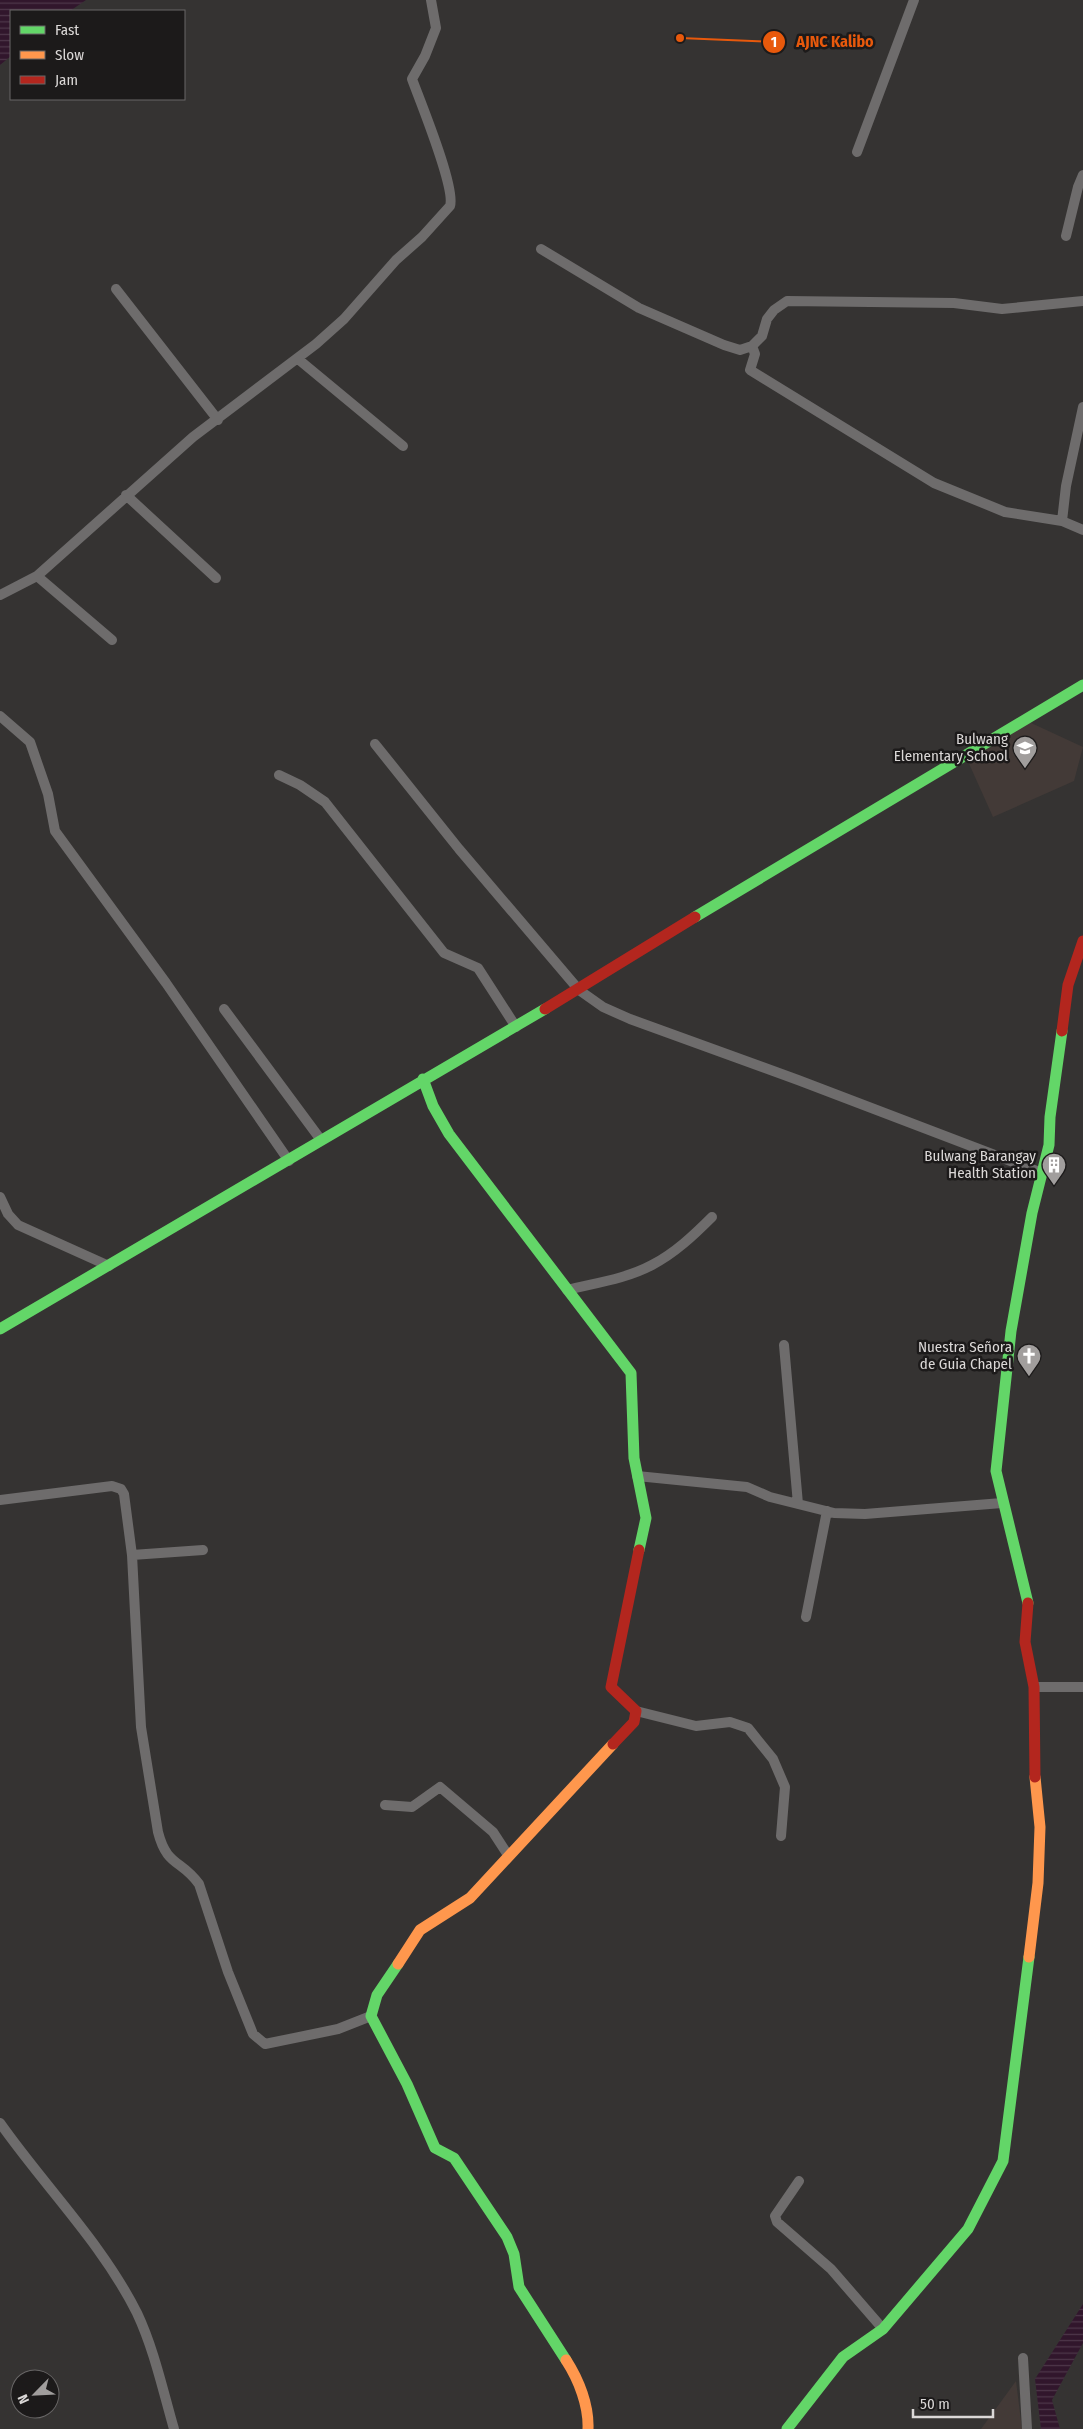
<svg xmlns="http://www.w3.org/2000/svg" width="1083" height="2429" viewBox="0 0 1083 2429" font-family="'Fira Sans Condensed',sans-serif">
  <defs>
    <pattern id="water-rules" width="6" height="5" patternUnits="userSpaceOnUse" patternTransform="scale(1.25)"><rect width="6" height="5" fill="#31162c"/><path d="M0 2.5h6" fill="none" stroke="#4e374a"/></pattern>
  </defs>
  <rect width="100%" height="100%" fill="#353332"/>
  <!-- built -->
  <path fill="#433a37" d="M 1029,722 L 1083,747 L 1074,781 L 993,817 L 966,757 Z
    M 1016,2381 L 1022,2429 L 981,2429 Z"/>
  <!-- water -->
  <path fill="url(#water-rules)" d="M 0,0 L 86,0 L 70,11 L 11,11 L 11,56 L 0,65 Z
    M 1083,2304 L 1083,2343 L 1052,2400 L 1060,2429 L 1041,2429 L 1035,2379 Z"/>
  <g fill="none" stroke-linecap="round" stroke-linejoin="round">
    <!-- street -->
    <path stroke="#6e6c6c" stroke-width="10" d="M 857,152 L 914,0
      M 1066,236 L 1078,187 L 1083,175
      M 541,249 L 639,308 L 724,345 L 740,350 L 752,346 L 762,336 L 767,319 L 774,310 L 787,301 L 954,303 L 1002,309 L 1083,301
      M 116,289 L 218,420
      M 752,346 L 755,354 L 750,370 L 934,483 L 1005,512 L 1062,521
      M 298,359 L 403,446
      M 1083,407 L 1066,486 L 1062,521 L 1083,530
      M 126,495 L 216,578
      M 37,576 L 112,640
      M 0,595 L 37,576 L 193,437 L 316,344 L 344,319 L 396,260 L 422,237 L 450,206 C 456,188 420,101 412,79 L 425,56 L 436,28 L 431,0
      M 0,716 L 30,742 L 48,794 L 55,831 L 166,983 L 289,1161
      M 375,744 L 459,849 L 579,990 L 603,1007 L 630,1019 L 798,1080 L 1042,1173
      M 279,775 L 300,785 L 325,802 L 444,953 L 478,968 L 516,1027
      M 224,1009 L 321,1140
      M 0,1197 L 8,1214 L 18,1225 L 109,1266
      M 567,1290 C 595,1283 626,1279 652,1265 C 675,1253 694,1235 712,1217
      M 784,1345 L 798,1504
      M 637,1476 L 747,1487 L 770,1497 L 834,1513 L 865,1514 L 1002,1503
      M 0,1500 L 112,1486 L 121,1489 L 124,1494 L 132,1555 L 141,1727 L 158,1832 C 167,1867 181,1859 199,1884 L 228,1972 L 253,2034 L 265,2044 L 338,2029 L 371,2016
      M 132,1555 L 203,1550
      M 806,1617 L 827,1511
      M 1034,1687 L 1083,1687
      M 636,1711 L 696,1726 L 730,1722 L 748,1728 L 773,1759 L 785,1787 L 781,1836
      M 385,1805 L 412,1807 L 440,1787 L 493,1832 L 508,1855
      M 0,2123 C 45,2187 102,2243 137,2313 C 154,2349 163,2391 174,2429
      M 799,2181 L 775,2216 L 777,2222 L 831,2269 L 883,2329
      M 1023,2358 L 1027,2429"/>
    <!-- fast -->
    <path stroke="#63d668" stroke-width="11" d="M 695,917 L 1083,685
      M 423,1079 L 433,1106 L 449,1134 L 631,1373 L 634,1458 L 646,1518 L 639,1550
      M 0,1329 L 545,1009
      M 1028,1603 L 996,1471 L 1011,1331 L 1032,1213 L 1049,1145 L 1050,1117 L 1062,1031
      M 398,1964 L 377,1995 L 371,2016 L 407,2084 L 435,2148 L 454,2158 L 507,2237 L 514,2254 L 519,2287 L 566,2360
      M 787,2429 L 843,2357 L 883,2329 L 968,2229 L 1003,2161 L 1029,1957"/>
    <!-- slow -->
    <path stroke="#ff974d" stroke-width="11" d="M 1029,1957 L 1038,1883 L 1040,1827 L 1035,1777
      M 398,1964 L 420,1930 L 470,1898 L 613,1744
      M 566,2360 C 579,2380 589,2406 588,2429"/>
    <!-- jam -->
    <path stroke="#b3261e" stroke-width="11" d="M 545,1009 L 695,917
      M 1062,1031 L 1068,985 L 1083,941
      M 1028,1603 L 1025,1642 L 1034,1687 L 1035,1777
      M 613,1744 L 634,1722 L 636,1711 L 611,1687 L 639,1550"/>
  </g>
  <!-- icons -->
  <defs>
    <symbol id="school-pin" viewBox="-11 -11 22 30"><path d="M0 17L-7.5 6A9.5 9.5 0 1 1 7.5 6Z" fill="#a19e9d" stroke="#1c1a1a"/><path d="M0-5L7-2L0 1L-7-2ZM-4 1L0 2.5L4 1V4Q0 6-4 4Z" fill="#fff"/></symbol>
    <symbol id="building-pin" viewBox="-11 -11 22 30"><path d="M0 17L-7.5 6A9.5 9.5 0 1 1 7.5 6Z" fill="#a19e9d" stroke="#1c1a1a"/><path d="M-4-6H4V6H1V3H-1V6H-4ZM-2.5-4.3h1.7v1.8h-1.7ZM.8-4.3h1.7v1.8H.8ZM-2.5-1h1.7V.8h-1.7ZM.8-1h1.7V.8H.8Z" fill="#fff"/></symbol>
    <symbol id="church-pin" viewBox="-11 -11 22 30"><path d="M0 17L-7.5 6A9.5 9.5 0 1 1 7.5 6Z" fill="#a19e9d" stroke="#1c1a1a"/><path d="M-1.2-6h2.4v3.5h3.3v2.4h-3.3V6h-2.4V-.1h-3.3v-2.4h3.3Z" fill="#fff"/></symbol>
  </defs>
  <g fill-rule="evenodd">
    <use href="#school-pin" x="1011" y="734" width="28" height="38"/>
    <use href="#building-pin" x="1040" y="1151" width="28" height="38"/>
    <use href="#church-pin" x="1015" y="1342" width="28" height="38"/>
  </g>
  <g text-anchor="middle" stroke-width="5" stroke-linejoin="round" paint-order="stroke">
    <!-- poi labels -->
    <g font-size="15" fill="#dbd8d7" stroke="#1c1a1a" text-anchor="end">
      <text x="1008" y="744">Bulwang<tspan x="1008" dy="17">Elementary School</tspan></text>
      <text x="1036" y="1161">Bulwang Barangay<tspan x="1036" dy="17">Health Station</tspan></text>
      <text x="1012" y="1352">Nuestra Señora<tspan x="1012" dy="17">de Guia Chapel</tspan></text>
    </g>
  </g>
  <!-- callouts -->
  <path fill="none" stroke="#e8590c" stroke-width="2" d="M680 38L774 42"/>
  <g fill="#e8590c" stroke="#1c1a1a" stroke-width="2">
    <circle cx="680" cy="38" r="5"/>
    <circle cx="774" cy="42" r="12"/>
  </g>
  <g font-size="15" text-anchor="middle" font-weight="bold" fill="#fff">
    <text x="774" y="47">1</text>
  </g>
  <g font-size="16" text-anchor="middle" font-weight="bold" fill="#e8590c" stroke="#1c1a1a" stroke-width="5" stroke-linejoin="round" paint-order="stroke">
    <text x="835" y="47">AJNC Kalibo</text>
  </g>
  <!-- legend -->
  <rect x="10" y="10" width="175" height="90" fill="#1c1a1a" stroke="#686666"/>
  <rect x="20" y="26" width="25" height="8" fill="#63d668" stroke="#686666"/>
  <text x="55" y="35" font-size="15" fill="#dbd8d7">Fast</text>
  <rect x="20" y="51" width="25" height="8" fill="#ff974d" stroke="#686666"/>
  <text x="55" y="60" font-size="15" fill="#dbd8d7">Slow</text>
  <rect x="20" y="76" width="25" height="8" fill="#b3261e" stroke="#686666"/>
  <text x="55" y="85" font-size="15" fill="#dbd8d7">Jam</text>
  <!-- north arrow -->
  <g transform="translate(35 2394) rotate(246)"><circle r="24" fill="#1c1a1a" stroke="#686666"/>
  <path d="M0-4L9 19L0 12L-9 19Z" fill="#a19e9d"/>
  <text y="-8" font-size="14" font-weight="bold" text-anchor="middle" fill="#dbd8d7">N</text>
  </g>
  <!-- scale -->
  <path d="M913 2409v8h80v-8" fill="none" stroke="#dbd8d7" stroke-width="2.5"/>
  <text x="920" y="2409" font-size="15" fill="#dbd8d7" stroke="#1c1a1a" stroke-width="4" paint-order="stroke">50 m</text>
</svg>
